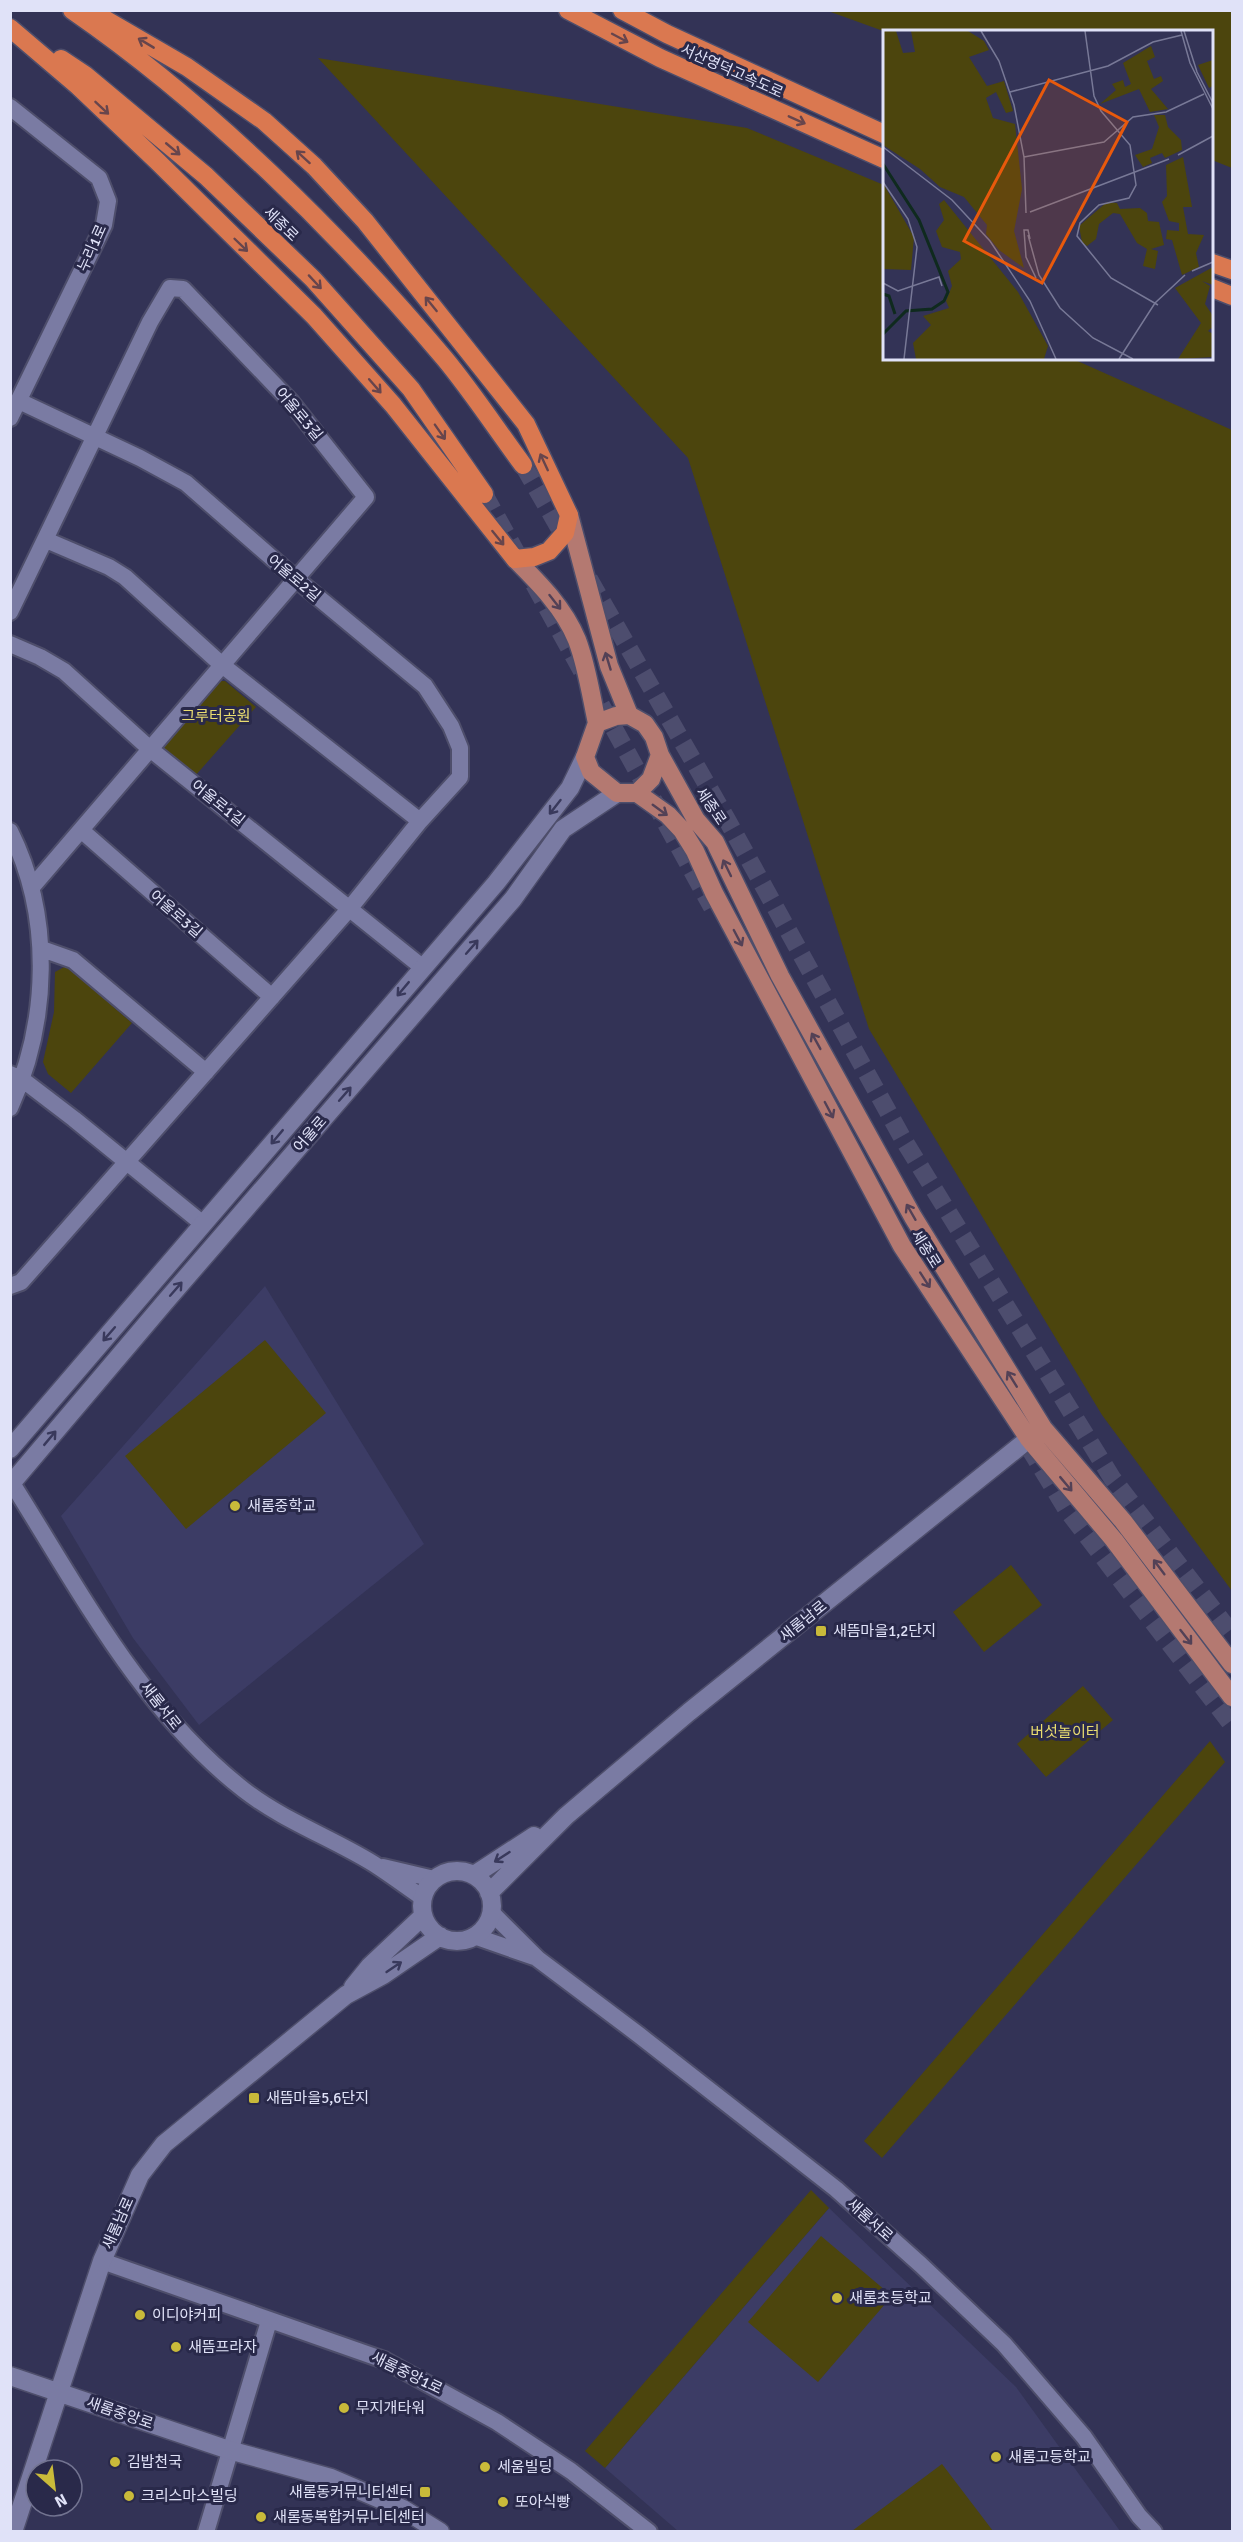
<svg xmlns="http://www.w3.org/2000/svg" width="1243" height="2542" viewBox="0 0 1243 2542" font-family="Signika,'Noto Sans KR',sans-serif">
  <rect width="100%" height="100%" fill="#333356"/>
  <!-- built -->
  <path fill="#3c3c65" d="M 265,1286 L 424,1544 L 199,1725 L 133,1638 L 61,1516 Z
    M 829,2208 L 1016,2387 L 1120,2531 L 678,2531 L 605,2468 Z"/>
  <!-- green -->
  <path fill="#4c450d" d="M 828,11 L 1232,11 L 1232,168 L 1212,160 L 1212,32 L 886,32 Z
    M 318,58 L 747,128 L 884,185 L 884,358 L 1073,359 L 1232,430 L 1232,1591 L 1102,1415 L 869,1029 L 688,458 Z
    M 213,681 L 225,681 L 256,707 L 195,776 L 165,750 L 162,741 Z
    M 66,966 L 132,1023 L 71,1093 L 48,1074 L 43,1062 L 54,1012 L 55,972 Z
    M 265,1340 L 326,1413 L 186,1529 L 125,1456 Z
    M 1011,1565 L 1042,1605 L 984,1652 L 953,1612 Z
    M 1083,1686 L 1113,1720 L 1046,1777 L 1017,1744 Z
    M 1210,1741 L 1225,1762 L 882,2158 L 864,2141 Z
    M 811,2190 L 829,2208 L 605,2468 L 585,2451 Z
    M 821,2236 L 892,2296 L 818,2382 L 748,2322 Z
    M 942,2464 L 993,2531 L 852,2531 Z"/>
  <g fill="none" stroke-linecap="round" stroke-linejoin="round">
    <!-- highway-tunnel -->
    <path stroke="#4d4d6e" stroke-width="18" stroke-dasharray="18 9" stroke-linecap="butt" d="M 523,465 L 569,545
      M 484,494 L 516,552
      M 589,579 L 726,818 L 903,1139 L 1112,1478 L 1232,1634
      M 534,584 L 583,673
      M 601,705 L 712,907
      M 1028,1446 L 1067,1510 L 1232,1725"/>
    <defs>
      <path id="street" d="M 10,107 L 99,178 L 108,201 L 104,225 L 10,418
        M 46,540 L 109,567 L 125,577 L 222,665 L 420,821
        M 10,612 L 150,322 L 170,288 L 183,289 L 291,402 L 366,497 L 32,887
        M 10,644 L 40,657 L 64,671 L 150,749 L 422,967
        M 81,830 L 272,997
        M 10,831 C 53,917 49,1022 10,1108
        M 42,949 L 73,960 L 206,1072
        M 10,1074 L 23,1080 L 74,1119 L 203,1224
        M 10,1286 L 21,1282 L 350,908 L 420,821 L 460,777 L 460,748 L 451,726 L 425,686 L 296,579 L 186,483 L 140,458 L 19,401
        M 10,1480 C 79,1589 141,1710 244,1790 C 284,1821 332,1838 374,1864 C 391,1875 407,1887 423,1898
        M 383,1867 L 434,1879
        M 491,1912 L 538,1959 L 639,2035 L 836,2189 L 921,2265 L 1004,2344 L 1084,2437 L 1139,2516 L 1154,2532
        M 474,1936 L 534,1957
        M 102,2261 L 384,2360 L 497,2422 L 571,2471 L 649,2532
        M 206,2532 L 269,2321"/>
      <path id="secondary" d="M 10,1449 L 496,883 L 570,788 L 585,757
        M 10,1485 L 165,1302 L 513,899 L 563,829 L 617,793
        M422 1906a35 35 0 1 1 70 0a35 35 0 1 1-70 0Z
        M 474,1875 L 534,1836
        M 489,1893 L 566,1816 L 689,1712 L 1041,1429
        M 353,1987 L 370,1966 L 423,1916
        M 10,2376 L 229,2450 L 331,2478 L 403,2509 L 440,2532
        M 13,2532 L 102,2261 L 140,2175 L 164,2144 L 346,1995 L 383,1975 L 440,1936"/>
      <path id="primary" d="M 569,515 L 609,666 L 629,715
        M 515,559 C 539,583 564,608 577,640 C 587,666 591,696 597,723
        M 637,793 L 651,779 L 660,755
        M 1232,1664 L 1123,1521 L 1043,1428 L 913,1217 L 780,976 L 715,842 L 696,820 L 660,755 L 654,737 L 645,724 L 629,715 L 616,716 L 597,723 L 585,757 L 591,772 L 617,793 L 637,793 L 668,815 L 682,830 L 695,851 L 714,893 L 902,1246 L 1029,1439 L 1114,1540 L 1232,1697"/>
      <path id="highway" d="M 72,10 C 208,104 339,233 445,359 C 473,393 497,430 523,465
        M 568,10 L 660,58 L 884,159
        M 622,10 L 667,34 L 884,134
        M 10,28 L 78,86 L 158,162 L 314,316 L 393,405 L 515,559 L 534,557 L 549,551 L 565,533 L 569,515 L 526,424 L 365,221 L 314,166 L 264,121 L 187,67 L 89,10
        M 61,59 L 85,75 L 206,176 L 313,279 L 411,389 L 484,494
        M 1212,263 L 1232,270
        M 1212,288 L 1232,296"/>
    </defs>
    <!-- street casing -->
    <use href="#street" stroke="#4e4e6b" stroke-width="20"/>
    <!-- secondary casing -->
    <use href="#secondary" stroke="#4e4e6b" stroke-width="21"/>
    <!-- primary casing -->
    <use href="#primary" stroke="#4e4e6b" stroke-width="21"/>
    <!-- highway casing -->
    <use href="#highway" stroke="#4e4e6b" stroke-width="21"/>
    <!-- street -->
    <use href="#street" stroke="#7a7ba3" stroke-width="16"/>
    <!-- secondary -->
    <use href="#secondary" stroke="#7a7ba3" stroke-width="18"/>
    <!-- primary -->
    <use href="#primary" stroke="#b47971" stroke-width="18"/>
    <!-- highway -->
    <use href="#highway" stroke="#da7850" stroke-width="18"/>
  </g>
  <!-- one-way arrows -->
  <defs><path id="oneway-shaft" d="M-6 0H5M1.5-3L5.5 0L1.5 3" fill="none" stroke-width="1.6" stroke-linecap="round" stroke-linejoin="round" transform="scale(1.5)"/></defs>
  <g stroke="#67454c">
    <use href="#oneway-shaft" transform="translate(620 38) rotate(28)"/>
    <use href="#oneway-shaft" transform="translate(146 43) rotate(-149)"/>
    <use href="#oneway-shaft" transform="translate(102 108) rotate(43)"/>
    <use href="#oneway-shaft" transform="translate(797 120) rotate(24)"/>
    <use href="#oneway-shaft" transform="translate(173 149) rotate(40)"/>
    <use href="#oneway-shaft" transform="translate(303 157) rotate(-138)"/>
    <use href="#oneway-shaft" transform="translate(241 245) rotate(44)"/>
    <use href="#oneway-shaft" transform="translate(315 282) rotate(47)"/>
    <use href="#oneway-shaft" transform="translate(431 304) rotate(-129)"/>
    <use href="#oneway-shaft" transform="translate(375 386) rotate(49)"/>
    <use href="#oneway-shaft" transform="translate(440 432) rotate(55)"/>
    <use href="#oneway-shaft" transform="translate(544 462) rotate(-115)"/>
    <use href="#oneway-shaft" transform="translate(498 538) rotate(51)"/>
  </g>
  <g stroke="#534156">
    <use href="#oneway-shaft" transform="translate(555 602) rotate(52)"/>
    <use href="#oneway-shaft" transform="translate(608 661) rotate(-107)"/>
    <use href="#oneway-shaft" transform="translate(660 810) rotate(36)"/>
    <use href="#oneway-shaft" transform="translate(727 868) rotate(-116)"/>
    <use href="#oneway-shaft" transform="translate(738 938) rotate(62)"/>
    <use href="#oneway-shaft" transform="translate(816 1041) rotate(-119)"/>
    <use href="#oneway-shaft" transform="translate(829 1110) rotate(62)"/>
    <use href="#oneway-shaft" transform="translate(911 1212) rotate(-120)"/>
    <use href="#oneway-shaft" transform="translate(925 1280) rotate(57)"/>
    <use href="#oneway-shaft" transform="translate(1012 1379) rotate(-122)"/>
    <use href="#oneway-shaft" transform="translate(1066 1484) rotate(50)"/>
    <use href="#oneway-shaft" transform="translate(1159 1567) rotate(-127)"/>
    <use href="#oneway-shaft" transform="translate(1186 1637) rotate(52)"/>
  </g>
  <g stroke="#39395c">
    <use href="#oneway-shaft" transform="translate(555 807) rotate(128)"/>
    <use href="#oneway-shaft" transform="translate(472 947) rotate(-49)"/>
    <use href="#oneway-shaft" transform="translate(403 989) rotate(130)"/>
    <use href="#oneway-shaft" transform="translate(345 1094) rotate(-49)"/>
    <use href="#oneway-shaft" transform="translate(277 1137) rotate(130)"/>
    <use href="#oneway-shaft" transform="translate(176 1289) rotate(-49)"/>
    <use href="#oneway-shaft" transform="translate(109 1334) rotate(131)"/>
    <use href="#oneway-shaft" transform="translate(50 1438) rotate(-50)"/>
    <use href="#oneway-shaft" transform="translate(502 1857) rotate(147)"/>
    <use href="#oneway-shaft" transform="translate(394 1967) rotate(-34)"/>
  </g>
  <!-- markers -->
  <g fill="#c9ba3a" stroke="#29294a" stroke-width="2">
    <circle cx="235" cy="1506" r="6"/>
    <rect x="815" y="1625" width="12" height="12" rx="3"/>
    <rect x="248" y="2092" width="12" height="12" rx="3"/>
    <circle cx="837" cy="2298" r="6"/>
    <circle cx="140" cy="2315" r="6"/>
    <circle cx="176" cy="2347" r="6"/>
    <circle cx="344" cy="2408" r="6"/>
    <circle cx="996" cy="2457" r="6"/>
    <circle cx="115" cy="2462" r="6"/>
    <circle cx="485" cy="2467" r="6"/>
    <rect x="419" y="2486" width="12" height="12" rx="3"/>
    <circle cx="129" cy="2496" r="6"/>
    <circle cx="503" cy="2502" r="6"/>
    <circle cx="261" cy="2517" r="6"/>
  </g>
  <g text-anchor="middle" stroke-width="6" stroke-linejoin="round" paint-order="stroke">
    <!-- street labels -->
    <g font-size="15" fill="#e0e2f8" stroke="#29294a">
      <text transform="translate(732 71) rotate(24)" y="5">서산영덕고속도로</text>
      <text transform="translate(281 224) rotate(44)" y="5">세종로</text>
      <text transform="translate(92 248) rotate(-66)" y="5">누리1로</text>
      <text transform="translate(299 414) rotate(50)" y="5">어울로3길</text>
      <text transform="translate(294 578) rotate(40)" y="5">어울로2길</text>
      <text transform="translate(218 803) rotate(39)" y="5">어울로1길</text>
      <text transform="translate(711 806) rotate(56)" y="5">세종로</text>
      <text transform="translate(176 914) rotate(41)" y="5">어울로3길</text>
      <text transform="translate(310 1134) rotate(-49)" y="5">어울로</text>
      <text transform="translate(926 1249) rotate(58)" y="5">세종로</text>
      <text transform="translate(803 1621) rotate(-39)" y="5">새롬남로</text>
      <text transform="translate(161 1706) rotate(52)" y="5">새롬서로</text>
      <text transform="translate(870 2220) rotate(42)" y="5">새롬서로</text>
      <text transform="translate(118 2223) rotate(-66)" y="5">새롬남로</text>
      <text transform="translate(407 2373) rotate(26)" y="5">새롬중앙1로</text>
      <text transform="translate(120 2413) rotate(19)" y="5">새롬중앙로</text>
    </g>
    <!-- park labels -->
    <g font-size="15" fill="#eadd70" stroke="#29294a">
      <text x="216" y="721">그루터공원</text>
      <text x="1065" y="1737">버섯놀이터</text>
    </g>
    <!-- poi labels -->
    <g font-size="15" fill="#e0e2f8" stroke="#29294a" text-anchor="start">
      <text x="247" y="1511">새롬중학교</text>
      <text x="833" y="1636">새뜸마을1,2단지</text>
      <text x="266" y="2103">새뜸마을5,6단지</text>
      <text x="849" y="2303">새롬초등학교</text>
      <text x="152" y="2320">이디야커피</text>
      <text x="188" y="2352">새뜸프라자</text>
      <text x="356" y="2413">무지개타워</text>
      <text x="1008" y="2462">새롬고등학교</text>
      <text x="127" y="2467">김밥천국</text>
      <text x="497" y="2472">세움빌딩</text>
      <text x="413" y="2497" text-anchor="end">새롬동커뮤니티센터</text>
      <text x="141" y="2501">크리스마스빌딩</text>
      <text x="515" y="2507">또아식빵</text>
      <text x="273" y="2522">새롬동복합커뮤니티센터</text>
    </g>
  </g>
  <!-- overview -->
  <g transform="translate(883 30)">
    <rect width="330" height="330" fill="#333356"/>
    <path d="M 0,1 L 13,1 L 20,23 L 32,22 L 28,1 L 85,1 L 101,11 L 106,20 L 86,27 L 104,56 L 121,51 L 130,81 L 123,83 L 113,62 L 103,68 L 110,88 L 132,94 L 139,159 L 131,201 L 141,238 L 116,220 L 103,204 L 104,195 L 81,167 L 57,157 L 37,139 L 0,115 ZM 268,16 L 272,27 L 264,31 L 271,49 L 278,46 L 280,51 L 268,59 L 285,79 L 267,82 L 256,59 L 217,74 L 233,60 L 229,54 L 240,50 L 242,57 L 248,54 L 240,33 ZM 330,30 L 330,56 L 326,58 L 315,35 ZM 271,85 L 282,85 L 285,97 L 298,110 L 299,120 L 282,128 L 279,123 L 267,128 L 269,133 L 260,137 L 252,125 L 269,119 L 276,97 ZM 300,127 L 309,177 L 300,177 L 305,204 L 321,205 L 313,223 L 316,237 L 299,245 L 289,210 L 283,209 L 284,200 L 296,201 L 296,193 L 286,191 L 279,172 L 284,166 L 283,135 ZM 0,153 L 31,207 L 28,240 L 0,239 ZM 61,170 L 135,262 L 165,316 L 161,329 L 33,329 L 30,313 L 48,295 L 40,286 L 66,278 L 63,271 L 69,256 L 65,241 L 78,229 L 77,222 L 59,217 L 53,201 L 61,190 L 56,174 ZM 224,172 L 234,173 L 237,179 L 257,178 L 264,183 L 265,191 L 276,192 L 281,215 L 268,219 L 275,221 L 272,239 L 260,236 L 264,219 L 254,213 L 237,184 L 230,183 L 216,194 L 213,209 L 204,216 L 199,212 L 196,196 ZM 330,237 L 330,255 L 319,251 L 327,256 L 322,274 L 330,286 L 330,302 L 328,298 L 325,301 L 330,304 L 330,327 L 295,329 L 318,293 L 292,258 Z" fill="#4c450d"/>
    <path fill="none" stroke="#0f2a1e" stroke-width="3" d="M 0,134 L 36,190 L 65,262 L 61,271 L 49,279 L 23,281 L 0,304M 0,264 L 6,266 L 12,284"/>
    <path fill="none" stroke="#787997" stroke-width="1.5" d="M 98,1 L 116,31 L 131,75 L 141,127 L 143,183M 202,1 L 211,66 L 218,81 L 247,115 L 253,155 L 246,168 L 216,175 L 197,193 L 194,206 L 228,248 L 275,275M 298,1 L 307,33 L 330,79M 301,1 L 314,42 L 330,73M 127,62 L 225,36 L 270,12 L 299,5M 0,117 L 69,170 L 107,211 L 147,271 L 173,329M 295,125 L 330,106M 141,127 L 221,112 L 250,87 L 283,82 L 321,64M 0,152 L 25,189 L 34,217 L 21,329M 147,182 L 286,129M 145,205 L 156,245 L 177,278 L 210,308 L 250,329M 147,209 L 145,200 L 141,200 L 143,227 L 153,248M 309,241 L 330,232M 0,253 L 15,261 L 56,247 L 59,256M 236,329 L 272,273 L 302,245"/>
    <path fill="#e8590c" fill-opacity="0.15" stroke="#e8590c" stroke-width="3" d="M 166,50 L 244,92 L 159,253 L 81,211 Z"/>
    <rect width="330" height="330" fill="none" stroke="#e0e2f8" stroke-width="3"/>
  </g>
  <!-- border -->
  <rect width="1243" height="2542" fill="none" stroke="#e0e2f8" stroke-width="24"/>
  <!-- north arrow -->
  <g transform="translate(54 2488) rotate(152)"><circle r="28" fill="#29294a" stroke="#727390" stroke-width="1.5"/>
  <path d="M0-4.5L10 22L0 15L-10 22Z" fill="#c9ba3a"/>
  <text y="-9" font-size="16" font-weight="bold" text-anchor="middle" fill="#e0e2f8">N</text>
  </g>
</svg>
